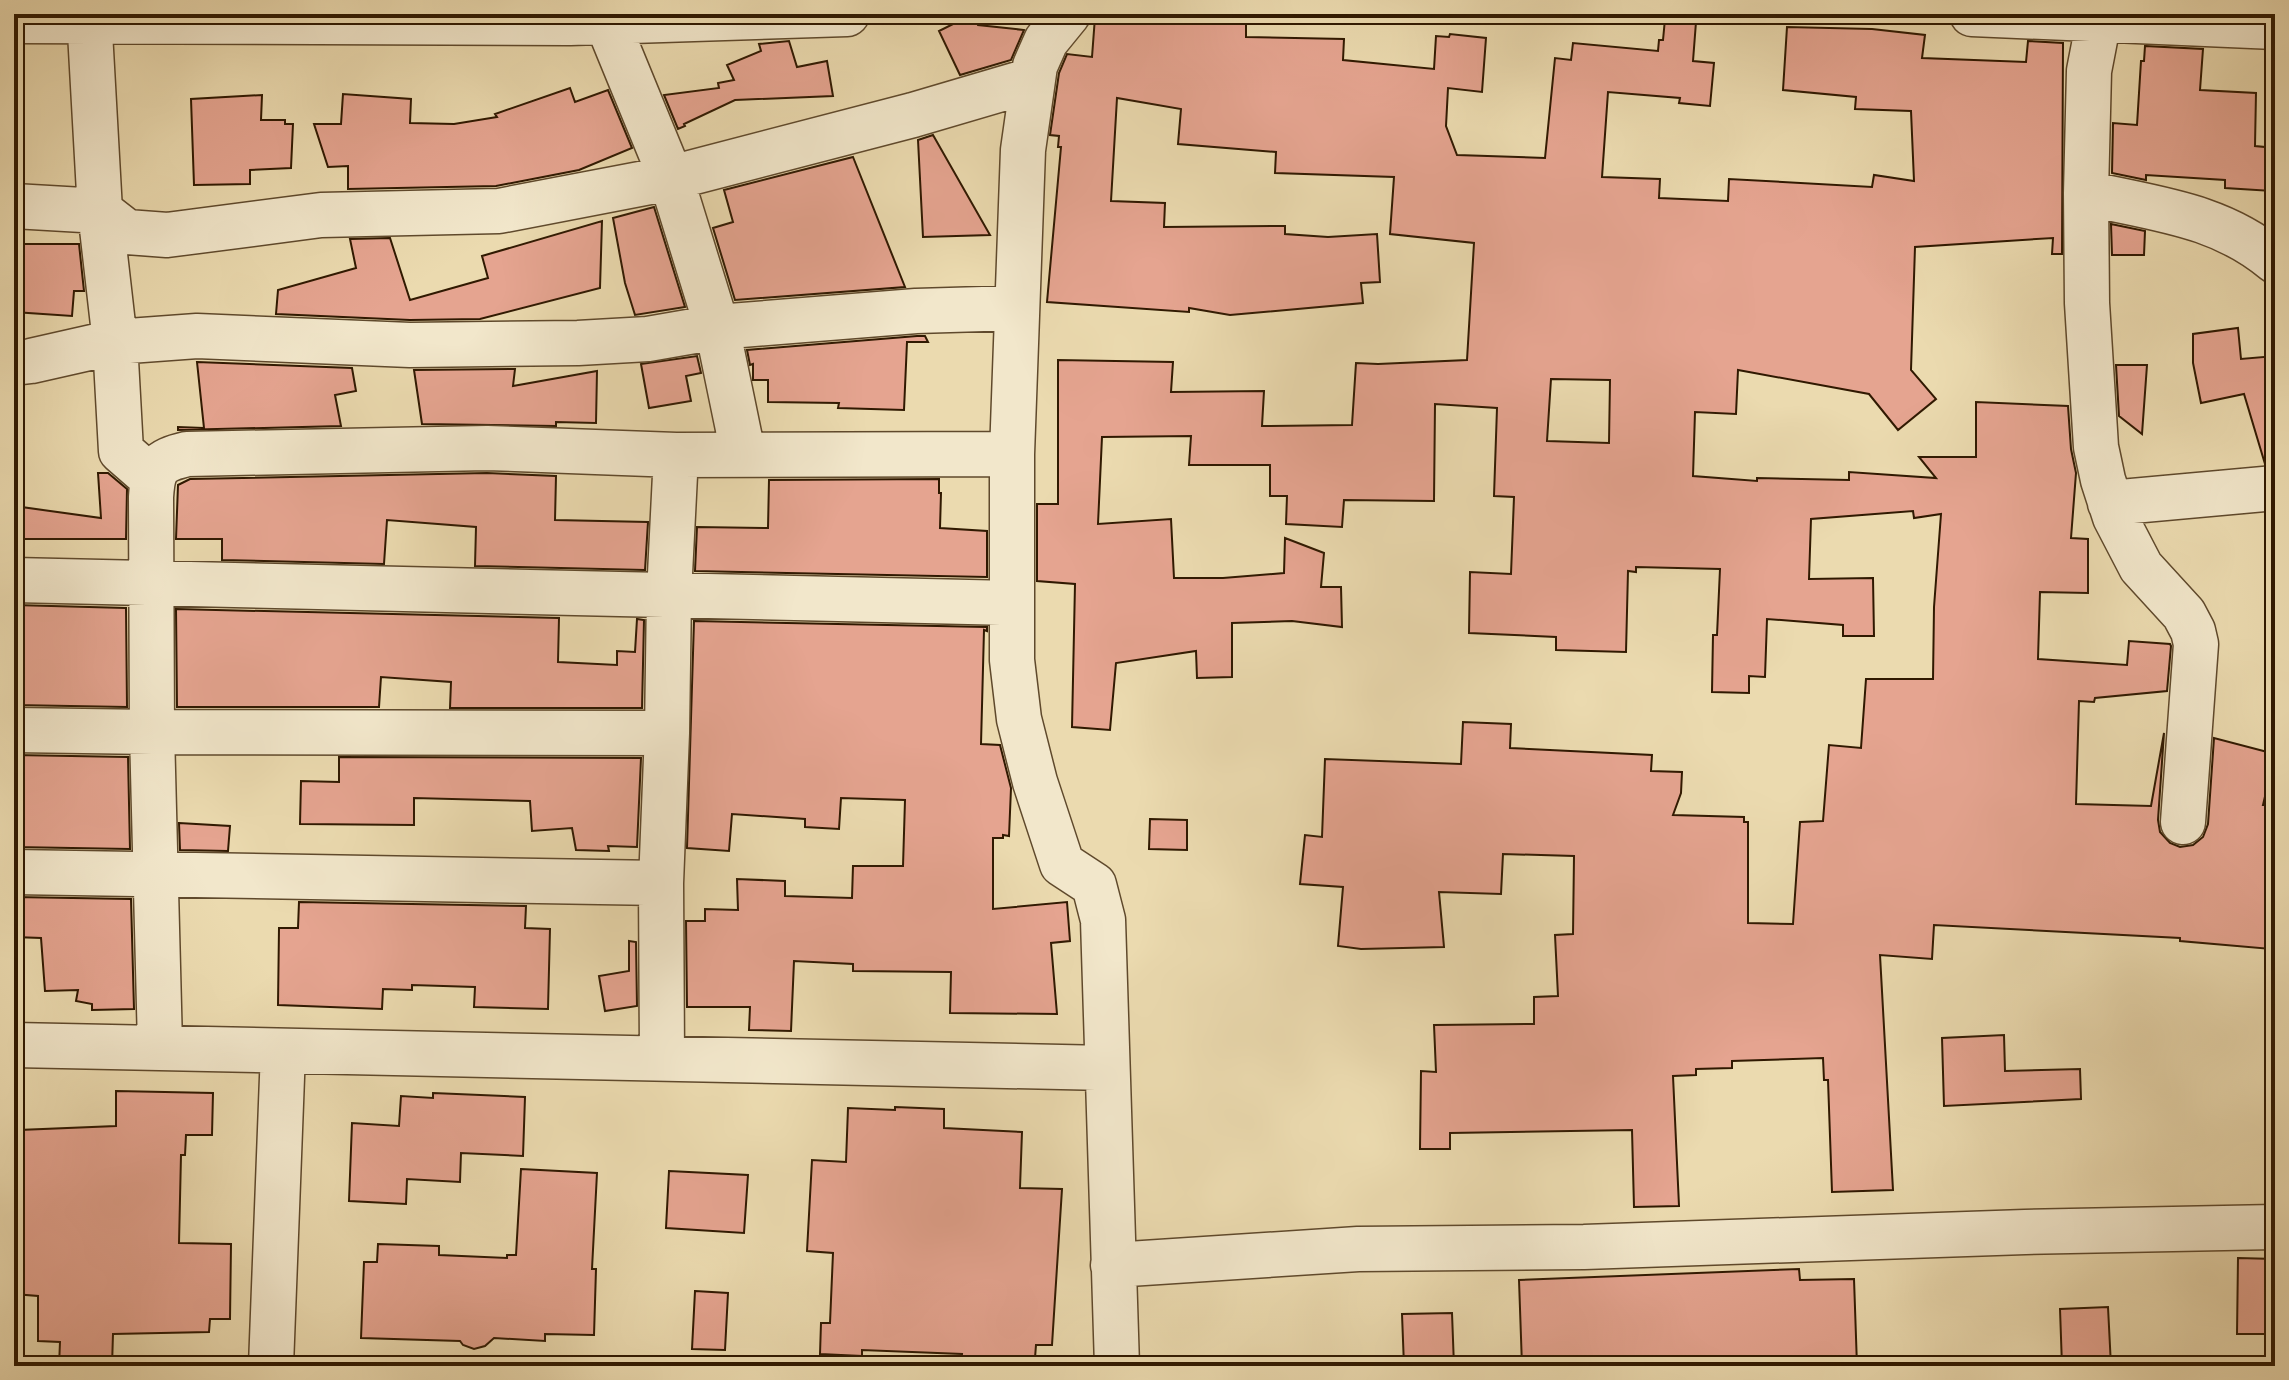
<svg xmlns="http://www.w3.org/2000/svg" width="2289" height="1380" viewBox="0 0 2289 1380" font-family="'IM FELL French Canon',serif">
  <rect width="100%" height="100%" fill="#ebdaaf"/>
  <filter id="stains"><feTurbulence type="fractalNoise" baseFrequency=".0025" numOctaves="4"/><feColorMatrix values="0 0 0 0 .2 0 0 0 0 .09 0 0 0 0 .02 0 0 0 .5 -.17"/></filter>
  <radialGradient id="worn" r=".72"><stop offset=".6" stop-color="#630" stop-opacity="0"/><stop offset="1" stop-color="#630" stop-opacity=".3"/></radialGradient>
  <!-- building -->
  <path fill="#e5a490" stroke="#301901" stroke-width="2" fill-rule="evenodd" d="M 973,14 L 978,25 L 1024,30 L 1011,60 L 960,75 L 939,31 Z
    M 1095,17 L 1246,24 L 1246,37 L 1344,39 L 1343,60 L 1434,69 L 1436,36 L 1449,37 L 1450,34 L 1486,38 L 1482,92 L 1448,88 L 1446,126 L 1457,155 L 1545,158 L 1555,58 L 1571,60 L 1573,43 L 1658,51 L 1659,40 L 1663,40 L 1665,19 L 1696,22 L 1693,61 L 1714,63 L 1710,106 L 1679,103 L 1680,98 L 1608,92 L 1602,177 L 1660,179 L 1659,198 L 1728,201 L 1729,179 L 1872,187 L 1874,175 L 1914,181 L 1911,111 L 1855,109 L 1856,97 L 1783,90 L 1787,27 L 1872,29 L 1925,35 L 1922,58 L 2026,62 L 2028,41 L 2063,43 L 2062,254 L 2052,254 L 2053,238 L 1915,247 L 1911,370 L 1936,399 L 1898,430 L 1869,394 L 1738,370 L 1736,414 L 1695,412 L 1693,476 L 1757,481 L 1757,478 L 1849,480 L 1849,472 L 1936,478 L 1919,457 L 1976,457 L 1976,402 L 2068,406 L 2071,449 L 2076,473 L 2071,538 L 2088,539 L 2088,593 L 2040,592 L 2038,659 L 2127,665 L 2129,641 L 2170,644 L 2171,646 L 2167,691 L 2095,698 L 2094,702 L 2079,701 L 2076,804 L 2151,806 L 2164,733 L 2158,820 L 2160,832 L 2170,843 L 2180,847 L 2193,845 L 2203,837 L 2208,824 L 2214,738 L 2275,754 L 2263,805 L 2275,805 L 2275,854 L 2269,916 L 2273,917 L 2271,949 L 2180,941 L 2180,938 L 1934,925 L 1932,959 L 1880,955 L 1893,1190 L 1832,1192 L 1828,1080 L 1824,1080 L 1823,1058 L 1732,1061 L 1732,1068 L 1696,1069 L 1696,1075 L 1673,1076 L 1679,1206 L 1634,1207 L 1632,1130 L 1450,1133 L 1450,1149 L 1420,1149 L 1421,1071 L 1436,1072 L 1434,1025 L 1534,1024 L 1534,997 L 1558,996 L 1555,935 L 1573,934 L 1574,856 L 1503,854 L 1501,894 L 1439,892 L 1444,947 L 1361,949 L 1338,946 L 1343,887 L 1300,884 L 1305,835 L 1322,837 L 1325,759 L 1461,764 L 1463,722 L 1511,724 L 1510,748 L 1652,755 L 1651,771 L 1682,772 L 1681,793 L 1673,815 L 1744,817 L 1744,822 L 1748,822 L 1748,923 L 1793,924 L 1800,822 L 1823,821 L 1829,745 L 1861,748 L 1866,679 L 1933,679 L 1934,607 L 1941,514 L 1914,518 L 1913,511 L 1811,519 L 1809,579 L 1873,578 L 1874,636 L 1843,636 L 1843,625 L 1767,619 L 1765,677 L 1749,676 L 1749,693 L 1712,692 L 1713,635 L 1717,635 L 1720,569 L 1636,567 L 1636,572 L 1628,571 L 1626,652 L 1556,650 L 1556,637 L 1469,633 L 1470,572 L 1511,574 L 1514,497 L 1494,496 L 1497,408 L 1435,404 L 1434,501 L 1344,500 L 1342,527 L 1286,524 L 1287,496 L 1270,496 L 1270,465 L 1189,465 L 1191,436 L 1102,437 L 1098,524 L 1171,519 L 1174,578 L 1223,578 L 1284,573 L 1285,538 L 1324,553 L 1321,587 L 1341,587 L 1342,627 L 1292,621 L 1232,623 L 1232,677 L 1197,678 L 1196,651 L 1116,663 L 1110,730 L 1072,727 L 1075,584 L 1037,581 L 1037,504 L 1058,504 L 1058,360 L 1173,362 L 1171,392 L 1264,391 L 1262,426 L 1352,425 L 1356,363 L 1378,364 L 1467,360 L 1474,243 L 1390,234 L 1394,177 L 1275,173 L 1276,152 L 1178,144 L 1181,109 L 1117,98 L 1111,201 L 1165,203 L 1164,227 L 1285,226 L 1285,234 L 1328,237 L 1377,234 L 1380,282 L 1361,283 L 1363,303 L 1230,315 L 1189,308 L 1189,312 L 1047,302 L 1061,147 L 1058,147 L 1059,136 L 1050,135 L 1059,73 L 1067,54 L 1092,57 ZM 1551,379 L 1610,380 L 1609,443 L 1547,441 Z
    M 789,41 L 797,67 L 827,61 L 833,96 L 735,100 L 684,124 L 685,126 L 678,129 L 664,95 L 719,88 L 718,83 L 734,80 L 727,65 L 761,51 L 759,44 Z
    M 2145,46 L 2203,49 L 2200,90 L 2256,93 L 2255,146 L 2275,148 L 2272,191 L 2225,188 L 2225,180 L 2146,175 L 2146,180 L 2112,173 L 2113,123 L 2137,125 L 2141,61 L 2144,61 Z
    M 570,88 L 575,102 L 608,90 L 632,148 L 579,170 L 496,186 L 348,189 L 348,166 L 328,167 L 314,124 L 341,124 L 343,94 L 411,99 L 410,123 L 454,124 L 497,117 L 495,114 Z
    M 262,95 L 261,120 L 285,120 L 285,124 L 293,124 L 291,168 L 250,170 L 250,184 L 194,185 L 191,99 Z
    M 933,135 L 990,235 L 923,237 L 918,140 Z
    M 853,157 L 905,287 L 735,300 L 713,228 L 733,222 L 724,190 Z
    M 654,207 L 685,307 L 635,315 L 625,283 L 613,218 Z
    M 602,221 L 600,288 L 480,319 L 410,320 L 276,314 L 278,290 L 356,268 L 350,239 L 390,238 L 410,300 L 488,278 L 482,256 Z
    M 2111,224 L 2145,231 L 2144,255 L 2112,255 Z
    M 14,244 L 79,244 L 84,291 L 74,291 L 72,316 L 14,312 Z
    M 2238,328 L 2241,359 L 2275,356 L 2275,463 L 2265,464 L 2244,394 L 2201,403 L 2193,363 L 2193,334 Z
    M 917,336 L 925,336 L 928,342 L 907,342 L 904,410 L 838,408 L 839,403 L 768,402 L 768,380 L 753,380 L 753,364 L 750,365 L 747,350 Z
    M 697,356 L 701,373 L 686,376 L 691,401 L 649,408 L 641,364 Z
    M 197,362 L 352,368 L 356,391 L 335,395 L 341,426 L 178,430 L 178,427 L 204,428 Z
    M 2116,365 L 2147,365 L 2142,434 L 2119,416 Z
    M 515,369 L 513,386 L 597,371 L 596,423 L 556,422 L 556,426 L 422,424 L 414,370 Z
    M 98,473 L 108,473 L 127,489 L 126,539 L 14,539 L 14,506 L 101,518 Z
    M 487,473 L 556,476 L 555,520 L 648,522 L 645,570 L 475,566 L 476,527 L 387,520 L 384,564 L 222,560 L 222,539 L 176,539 L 178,485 L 190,479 Z
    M 939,479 L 939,493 L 941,493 L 940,528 L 987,531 L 987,577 L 695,571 L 697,527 L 768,528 L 769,480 Z
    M 14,605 L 126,608 L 127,707 L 14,705 Z
    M 176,609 L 559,618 L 558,662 L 617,665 L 617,651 L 635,652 L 637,619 L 644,620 L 642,708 L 450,708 L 451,682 L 381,677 L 379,707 L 177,707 Z
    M 694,621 L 987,627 L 987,631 L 984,630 L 981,744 L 1000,745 L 1011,788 L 1009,836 L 1003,835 L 1003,838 L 993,838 L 993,909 L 1067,902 L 1070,941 L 1051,943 L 1057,1014 L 950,1013 L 951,972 L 853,971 L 853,964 L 794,961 L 791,1031 L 749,1030 L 750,1007 L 687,1007 L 686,921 L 705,921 L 705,909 L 738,910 L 737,879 L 785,881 L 785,896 L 852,898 L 853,866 L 903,866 L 905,800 L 841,798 L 839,829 L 805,827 L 805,819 L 732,814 L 729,851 L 687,848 Z
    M 14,755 L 128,757 L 130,849 L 14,847 Z
    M 339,757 L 641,758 L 637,847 L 608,846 L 609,851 L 576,850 L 572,828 L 532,831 L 530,801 L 414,798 L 414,825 L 300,824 L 301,781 L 339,782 Z
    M 1150,819 L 1187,820 L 1187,850 L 1149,849 Z
    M 179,823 L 230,826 L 228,851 L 180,850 Z
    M 14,897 L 131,899 L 134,1009 L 92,1010 L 92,1004 L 76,1001 L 78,990 L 45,991 L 41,938 L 14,937 Z
    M 299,902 L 526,906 L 525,928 L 550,929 L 548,1009 L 474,1007 L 475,987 L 412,985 L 412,990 L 383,989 L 382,1009 L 278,1005 L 279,928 L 298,928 Z
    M 629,941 L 636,942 L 637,1006 L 605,1011 L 599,976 L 629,971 Z
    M 2004,1035 L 2005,1071 L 2080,1069 L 2081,1099 L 1944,1106 L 1942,1038 Z
    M 116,1091 L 213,1093 L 212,1135 L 186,1135 L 185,1155 L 181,1155 L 179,1243 L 231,1244 L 230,1319 L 210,1319 L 209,1332 L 113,1334 L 112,1366 L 59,1366 L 60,1342 L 38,1341 L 38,1296 L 14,1294 L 14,1140 L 19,1140 L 19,1130 L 116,1126 Z
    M 433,1093 L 525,1097 L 523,1156 L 461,1153 L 460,1182 L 407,1179 L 406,1204 L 349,1201 L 352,1123 L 399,1126 L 401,1096 L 433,1098 Z
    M 895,1107 L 944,1109 L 944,1128 L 1022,1132 L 1020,1188 L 1062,1189 L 1052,1345 L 1036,1345 L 1035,1358 L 1023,1358 L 1023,1366 L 961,1366 L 962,1354 L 862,1350 L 862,1356 L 820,1354 L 821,1323 L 830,1323 L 833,1253 L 807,1251 L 812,1160 L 846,1162 L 848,1108 L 895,1110 Z
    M 521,1169 L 597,1173 L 592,1269 L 596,1269 L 594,1335 L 545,1334 L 545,1341 L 494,1338 L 485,1346 L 474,1349 L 463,1345 L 460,1341 L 361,1338 L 364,1262 L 377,1262 L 378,1244 L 439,1246 L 439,1255 L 507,1258 L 507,1255 L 516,1255 Z
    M 669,1171 L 748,1175 L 744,1233 L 666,1228 Z
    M 2238,1258 L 2275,1259 L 2275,1334 L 2237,1334 Z
    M 1799,1269 L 1800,1280 L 1854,1279 L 1857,1366 L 1522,1366 L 1519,1280 Z
    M 695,1291 L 728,1293 L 725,1350 L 692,1349 Z
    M 2108,1307 L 2111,1366 L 2062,1366 L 2060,1309 Z
    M 1452,1313 L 1454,1366 L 1404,1366 L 1402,1314 Z"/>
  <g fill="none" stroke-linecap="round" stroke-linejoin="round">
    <defs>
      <path id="minor" d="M 89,14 L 100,211 L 115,342 L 121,451 L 153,479
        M 1068,14 L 1046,41 L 1035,66 L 1023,150 L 1012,454 L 1012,660 L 1019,719 L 1035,782 L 1062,864 L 1094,885 L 1103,920 L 1117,1366
        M 1972,14 L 2275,27
        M 2100,14 L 2089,71 L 2086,193 L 2087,303 L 2096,447 L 2103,480 L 2115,517 L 2141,567 L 2184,614 L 2193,631 L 2196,644 L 2183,822
        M 14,21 L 570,23 L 847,14
        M 607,22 L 671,178 L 717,327 L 743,453
        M 2086,193 C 2155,209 2219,214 2275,261
        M 14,206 L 100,211 L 127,232 L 167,235 L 321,215 L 499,211 L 671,178 L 913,115 L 1032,80
        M 14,363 L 31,361 L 115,342 L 197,336 L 410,345 L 578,343 L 648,339 L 717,327 L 916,311 L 1017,308
        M 2110,503 L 2275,488
        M 14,580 L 1012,603
        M 14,730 L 152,732 L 667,733
        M 14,872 L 661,883
        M 14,1045 L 1107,1068
        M 160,1046 L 152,732 L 151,497 C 153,468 157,461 187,454 L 487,448 L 676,455 L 1012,454
        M 662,1056 L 661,883 L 667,733 L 669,594 L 676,455
        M 1113,1265 L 1358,1249 L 1584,1247 L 2025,1232 L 2275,1227
        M 271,1366 L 283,1051"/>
    </defs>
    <!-- minor casing -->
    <use href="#minor" stroke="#5f492c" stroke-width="47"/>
    <!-- minor -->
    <use href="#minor" stroke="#f2e7cb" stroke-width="44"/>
  </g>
  <!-- margin -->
  <rect width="2289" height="1380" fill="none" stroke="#ebdaaf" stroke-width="48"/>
  <rect x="16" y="16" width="2257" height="1348" fill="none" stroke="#301901" stroke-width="4"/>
  <rect x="24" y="24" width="2241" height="1332" fill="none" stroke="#301901" stroke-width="2"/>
  <rect width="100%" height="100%" filter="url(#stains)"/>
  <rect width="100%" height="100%" fill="url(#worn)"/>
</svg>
